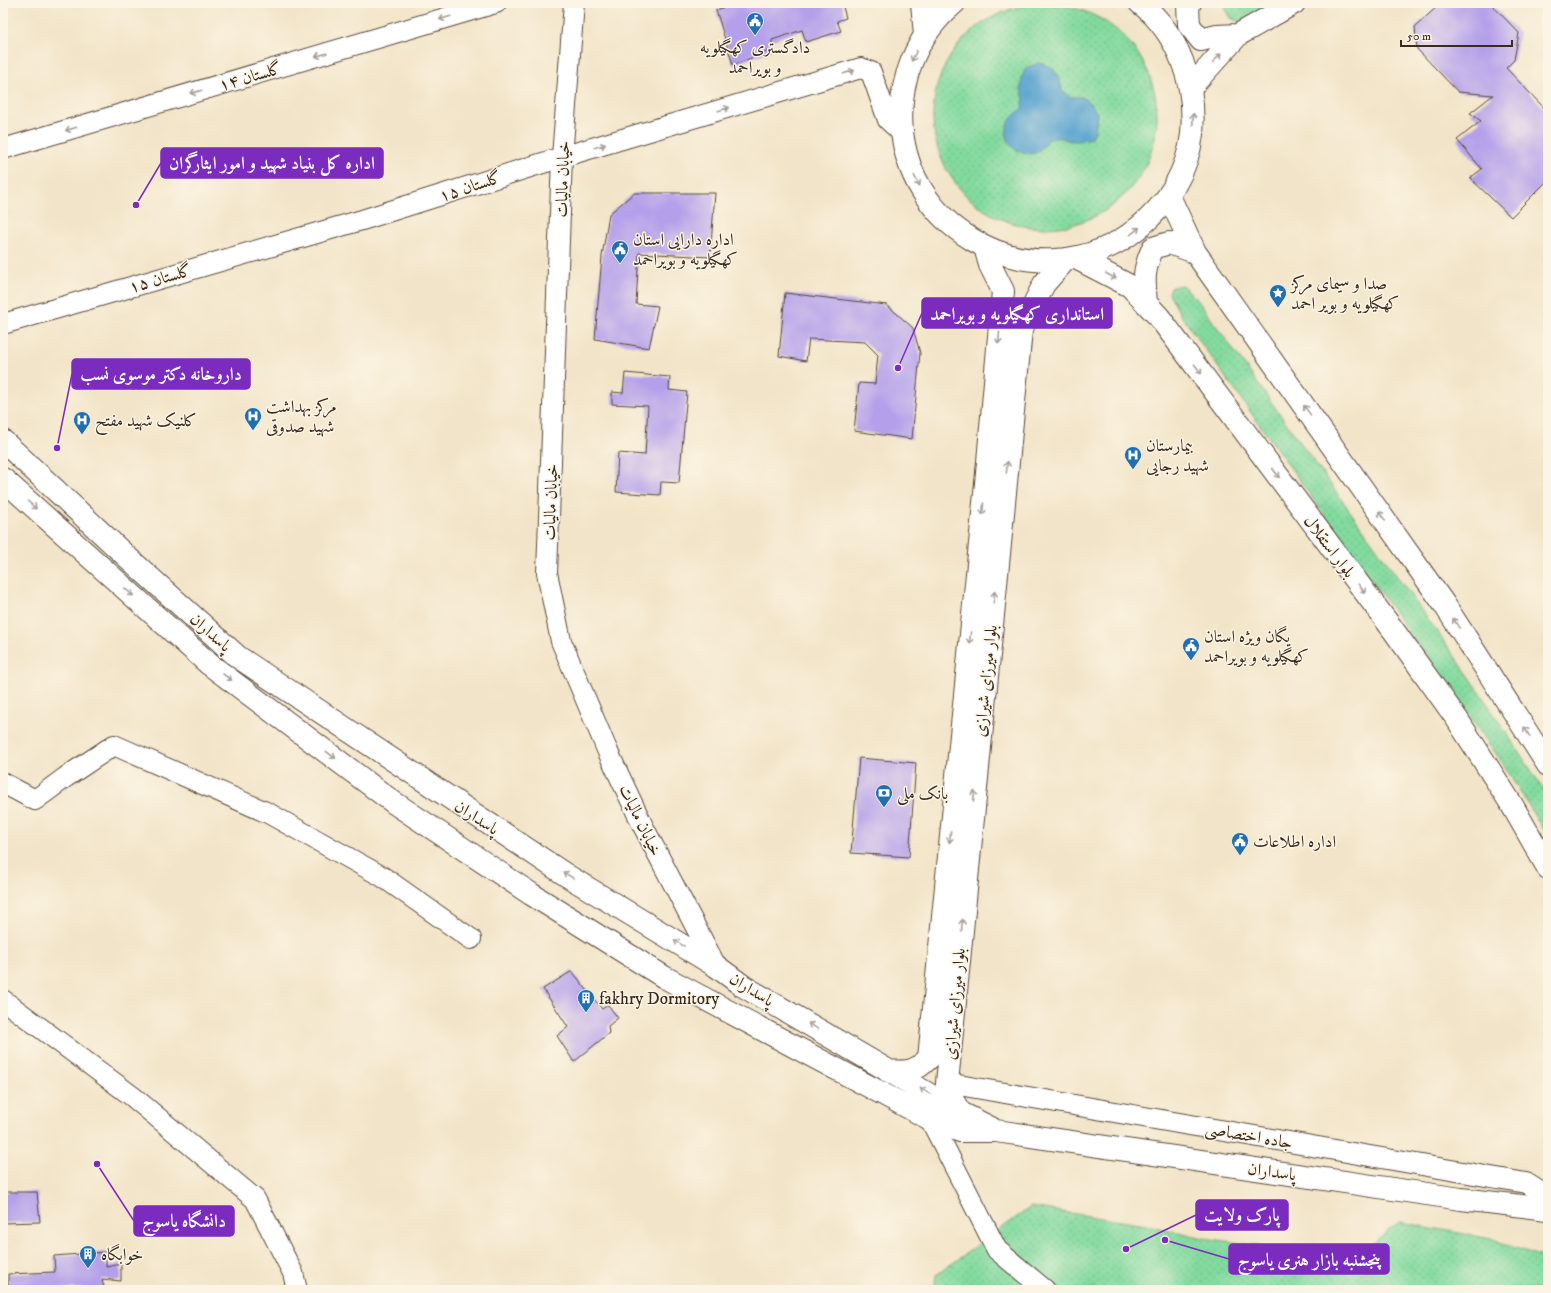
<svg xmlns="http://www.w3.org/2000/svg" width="1551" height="1293" viewBox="0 0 1551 1293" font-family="'IM FELL DW Pica',Amiri,serif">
  <defs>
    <pattern id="grass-dots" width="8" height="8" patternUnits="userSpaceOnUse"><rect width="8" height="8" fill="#82da9f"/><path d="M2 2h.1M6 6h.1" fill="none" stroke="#71bb88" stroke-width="1.8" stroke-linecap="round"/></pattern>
  </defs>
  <rect width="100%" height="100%" fill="#fcf5e5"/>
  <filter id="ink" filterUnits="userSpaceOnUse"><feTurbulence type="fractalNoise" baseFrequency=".025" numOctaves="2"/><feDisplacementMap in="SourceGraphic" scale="8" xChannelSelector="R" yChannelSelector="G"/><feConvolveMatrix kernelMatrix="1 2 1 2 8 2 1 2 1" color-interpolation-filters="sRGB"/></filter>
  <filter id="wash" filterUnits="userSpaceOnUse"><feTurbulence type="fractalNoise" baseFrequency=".012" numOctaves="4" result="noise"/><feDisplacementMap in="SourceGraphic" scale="16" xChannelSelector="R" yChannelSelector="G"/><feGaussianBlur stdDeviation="0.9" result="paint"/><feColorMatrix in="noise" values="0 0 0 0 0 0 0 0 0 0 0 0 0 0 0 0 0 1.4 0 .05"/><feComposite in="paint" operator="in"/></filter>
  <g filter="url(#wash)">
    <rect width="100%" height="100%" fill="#f2e4c8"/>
    <!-- grass -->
    <path fill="url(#grass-dots)" stroke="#5e825e" d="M 1225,3 L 1271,3 L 1240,22 L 1231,18 L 1224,7 Z
      M933 116a112 112 0 1 1 224 0a112 112 0 1 1-224 0Z
      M 1182,285 L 1196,298 L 1469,676 L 1548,796 L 1548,837 L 1502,762 L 1180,314 L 1169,293 L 1171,287 Z
      M 1031,1207 L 1152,1226 L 1204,1238 L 1354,1259 L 1399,1222 L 1491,1239 L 1548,1259 L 1548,1290 L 934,1290 L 936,1275 Z"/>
    <!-- water -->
    <path fill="#56a3cf" stroke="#486676" d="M 1039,63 C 1056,66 1059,76 1062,91 L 1070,97 L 1082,97 L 1091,104 L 1097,113 L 1095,132 L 1091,138 L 1077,141 L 1067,140 L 1059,137 L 1047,140 C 1033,175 981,136 1022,109 L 1024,99 L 1021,89 L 1022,77 L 1026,68 Z"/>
    <g id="blocks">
      <!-- building -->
      <path fill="#b39fea" d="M 738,3 L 842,3 L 846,18 L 837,21 L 841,31 L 806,42 L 802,30 L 772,40 L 772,50 L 733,65 L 716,10 Z
        M 1441,3 L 1490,3 L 1519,33 L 1514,60 L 1506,68 L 1548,112 L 1548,180 L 1511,217 L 1470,178 L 1482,169 L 1457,140 L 1481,121 L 1470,113 L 1493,95 L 1458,92 L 1417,49 L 1415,27 Z
        M 634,193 L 715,193 L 710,257 L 639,253 L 636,304 L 658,306 L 649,348 L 595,339 L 602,256 L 609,214 Z
        M 785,293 L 887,305 L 913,328 L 920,353 L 912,439 L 854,431 L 859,383 L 875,384 L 878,355 L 865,342 L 809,339 L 806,361 L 779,356 Z
        M 625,373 L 670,377 L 669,390 L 687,392 L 679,483 L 661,482 L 660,495 L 616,492 L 618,453 L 645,455 L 648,406 L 612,404 L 612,392 L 623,393 Z
        M 859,758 L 916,763 L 909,857 L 851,853 Z
        M 572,971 L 602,1009 L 608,1005 L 618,1018 L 608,1026 L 609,1033 L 574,1062 L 557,1036 L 568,1027 L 543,989 Z
        M 3,1192 L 37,1192 L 40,1222 L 3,1223 Z
        M 106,1252 L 106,1267 L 121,1264 L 121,1281 L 102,1279 L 104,1288 L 8,1290 L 8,1274 L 55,1272 L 54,1256 Z"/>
    </g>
  </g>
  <g filter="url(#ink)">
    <use href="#blocks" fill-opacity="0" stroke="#564638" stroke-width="1"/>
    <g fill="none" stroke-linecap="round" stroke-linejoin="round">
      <defs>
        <path id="minor" d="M 574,3 L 562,157 L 547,573 L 561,641 L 608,752 L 643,826 L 716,966
          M 3,149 L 496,3
          M 3,324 L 362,220 L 562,157 L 861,68 L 871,72 L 888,120 L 901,132
          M 3,783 L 35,800 L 66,777 L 114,745 L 268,813 L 383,877 L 471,939
          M 3,1000 L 132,1096 L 255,1199 L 293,1273 L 297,1290
          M 947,1083 L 1526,1183 L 1548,1197
          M 930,1119 L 997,1250 L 1045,1290"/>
        <path id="major" d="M 922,3 L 925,35
          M 954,3 C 877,68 885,189 973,240 C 998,255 1027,262 1056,260 C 1086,258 1115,247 1138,228 C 1167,205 1188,171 1192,134 C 1196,85 1180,35 1140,3
          M 1190,3 L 1188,5 L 1189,25 L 1201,40 L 1217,36 L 1238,35
          M 1191,87 L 1238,35 L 1294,3
          M 1169,196 L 1195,252 L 1444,604 L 1548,765
          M 1076,258 L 1130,286 L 1159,317 L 1394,631 L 1457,719 L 1512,805 L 1548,868
          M 1146,303 C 1144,279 1143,270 1153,248 L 1169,243 L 1195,252
          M 3,441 L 125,555 L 238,657 L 566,875 L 716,966 L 743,986 L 961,1113 L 991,1128
          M 3,479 L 209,664 L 393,802 L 531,894 L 664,977 L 930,1119 L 960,1131 L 996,1131 L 1461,1199 L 1548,1209
          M 888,1071 C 908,1072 914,1073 929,1058 L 987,473 L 1003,291 L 990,265 L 985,247
          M 960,1112 L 947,1091 L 947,1083 L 1021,330 L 1044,284 L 1066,259"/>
      </defs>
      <!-- minor casing -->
      <use href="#minor" stroke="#564638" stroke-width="22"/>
      <!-- major casing -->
      <use href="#major" stroke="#564638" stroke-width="24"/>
      <!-- minor -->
      <use href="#minor" stroke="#fff" stroke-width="20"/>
      <!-- major -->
      <use href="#major" stroke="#fff" stroke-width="22"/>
    </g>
    <!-- one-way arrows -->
    <defs><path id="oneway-shaft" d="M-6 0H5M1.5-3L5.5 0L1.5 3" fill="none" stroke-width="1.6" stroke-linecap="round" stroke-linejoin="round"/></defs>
    <g stroke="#a79f9a">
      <use href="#oneway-shaft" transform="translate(445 18) rotate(164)"/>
      <use href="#oneway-shaft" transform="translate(321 55) rotate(164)"/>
      <use href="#oneway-shaft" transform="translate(914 56) rotate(115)"/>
      <use href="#oneway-shaft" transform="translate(1217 58) rotate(-48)"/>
      <use href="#oneway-shaft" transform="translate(849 72) rotate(-16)"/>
      <use href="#oneway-shaft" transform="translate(196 92) rotate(164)"/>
      <use href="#oneway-shaft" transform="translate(724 109) rotate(-16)"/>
      <use href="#oneway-shaft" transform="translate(1193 119) rotate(-87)"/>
      <use href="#oneway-shaft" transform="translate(71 129) rotate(164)"/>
      <use href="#oneway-shaft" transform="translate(600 146) rotate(-16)"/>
      <use href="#oneway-shaft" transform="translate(917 181) rotate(62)"/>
      <use href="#oneway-shaft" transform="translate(1135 231) rotate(-39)"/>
      <use href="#oneway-shaft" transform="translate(1111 276) rotate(27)"/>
      <use href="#oneway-shaft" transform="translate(999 338) rotate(95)"/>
      <use href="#oneway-shaft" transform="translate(1198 369) rotate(53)"/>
      <use href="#oneway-shaft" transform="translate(1307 410) rotate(-125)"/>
      <use href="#oneway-shaft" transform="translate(1007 467) rotate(-84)"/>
      <use href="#oneway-shaft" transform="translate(1276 473) rotate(53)"/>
      <use href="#oneway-shaft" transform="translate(32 505) rotate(42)"/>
      <use href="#oneway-shaft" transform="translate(983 509) rotate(96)"/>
      <use href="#oneway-shaft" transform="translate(1382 516) rotate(-125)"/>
      <use href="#oneway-shaft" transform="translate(1362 589) rotate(53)"/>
      <use href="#oneway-shaft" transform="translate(129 592) rotate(42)"/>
      <use href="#oneway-shaft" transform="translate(994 597) rotate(-84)"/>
      <use href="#oneway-shaft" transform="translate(1456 623) rotate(-123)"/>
      <use href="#oneway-shaft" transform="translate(970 638) rotate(96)"/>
      <use href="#oneway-shaft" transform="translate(227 677) rotate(37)"/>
      <use href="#oneway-shaft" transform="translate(1527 732) rotate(-122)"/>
      <use href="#oneway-shaft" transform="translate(331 755) rotate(37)"/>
      <use href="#oneway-shaft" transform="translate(974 796) rotate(-85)"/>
      <use href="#oneway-shaft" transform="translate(950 837) rotate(96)"/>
      <use href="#oneway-shaft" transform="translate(568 875) rotate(-148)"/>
      <use href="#oneway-shaft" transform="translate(962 925) rotate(-85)"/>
      <use href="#oneway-shaft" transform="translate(679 943) rotate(-149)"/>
      <use href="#oneway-shaft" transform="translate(813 1026) rotate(-149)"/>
      <use href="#oneway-shaft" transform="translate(925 1091) rotate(-148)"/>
    </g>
  </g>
  <!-- icons -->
  <defs>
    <symbol id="civic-pin" viewBox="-11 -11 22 30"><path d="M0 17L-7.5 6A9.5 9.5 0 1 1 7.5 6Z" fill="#1f6fb2" stroke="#fcf5e5"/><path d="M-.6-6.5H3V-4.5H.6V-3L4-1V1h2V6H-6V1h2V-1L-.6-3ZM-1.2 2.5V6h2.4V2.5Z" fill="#fff"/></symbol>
    <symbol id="sight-pin" viewBox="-11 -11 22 30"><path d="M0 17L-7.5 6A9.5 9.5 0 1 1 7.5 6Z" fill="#1f6fb2" stroke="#fcf5e5"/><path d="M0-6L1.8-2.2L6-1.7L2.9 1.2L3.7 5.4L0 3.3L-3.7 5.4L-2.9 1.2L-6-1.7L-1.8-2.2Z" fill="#fff"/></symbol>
    <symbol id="hospital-pin" viewBox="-11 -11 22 30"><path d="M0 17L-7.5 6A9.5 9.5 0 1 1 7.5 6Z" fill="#1f6fb2" stroke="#fcf5e5"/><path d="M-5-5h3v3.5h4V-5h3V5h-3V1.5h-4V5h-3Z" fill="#fff"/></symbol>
    <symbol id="bank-pin" viewBox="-11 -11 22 30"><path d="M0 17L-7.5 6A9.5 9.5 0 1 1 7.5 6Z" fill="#1f6fb2" stroke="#fcf5e5"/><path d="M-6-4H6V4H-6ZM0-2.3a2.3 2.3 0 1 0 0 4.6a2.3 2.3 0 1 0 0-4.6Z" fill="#fff"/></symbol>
    <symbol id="building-pin" viewBox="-11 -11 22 30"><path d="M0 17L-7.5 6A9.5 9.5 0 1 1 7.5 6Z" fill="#1f6fb2" stroke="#fcf5e5"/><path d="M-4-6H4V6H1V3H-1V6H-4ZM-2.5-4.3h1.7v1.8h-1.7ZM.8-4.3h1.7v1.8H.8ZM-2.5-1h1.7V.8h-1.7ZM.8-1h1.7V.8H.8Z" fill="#fff"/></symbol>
  </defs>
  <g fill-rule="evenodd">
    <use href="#civic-pin" x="745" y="11" width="20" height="27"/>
    <use href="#civic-pin" x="610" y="239" width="20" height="27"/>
    <use href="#sight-pin" x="1268" y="283" width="20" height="27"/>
    <use href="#hospital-pin" x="243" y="406" width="20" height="27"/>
    <use href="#hospital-pin" x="72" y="410" width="20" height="27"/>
    <use href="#hospital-pin" x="1123" y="445" width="20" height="27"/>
    <use href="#civic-pin" x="1181" y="636" width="20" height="27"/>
    <use href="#bank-pin" x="874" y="783" width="20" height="27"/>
    <use href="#civic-pin" x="1230" y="831" width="20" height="27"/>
    <use href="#building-pin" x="576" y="988" width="20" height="27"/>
    <use href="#building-pin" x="78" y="1244" width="20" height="27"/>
  </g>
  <g text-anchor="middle" stroke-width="3" stroke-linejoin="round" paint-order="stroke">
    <!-- poi labels -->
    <g font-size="17" fill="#3b2a1e" stroke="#fcf5e5" text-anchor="start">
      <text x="755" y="53" text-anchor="middle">دادگستری کهگیلویه<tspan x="755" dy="20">و بویراحمد</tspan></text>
      <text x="633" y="245">اداره دارایی استان<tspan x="633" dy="20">کهگیلویه و بویراحمد</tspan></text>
      <text x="1291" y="289">صدا و سیمای مرکز<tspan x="1291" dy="20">کهگیلویه و بویر احمد</tspan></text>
      <text x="266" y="412">مرکز بهداشت<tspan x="266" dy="20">شهید صدوقی</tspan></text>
      <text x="95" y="426">کلنیک شهید مفتح</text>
      <text x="1146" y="451">بیمارستان<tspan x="1146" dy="20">شهید رجایی</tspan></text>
      <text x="1204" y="642">یگان ویژه استان<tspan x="1204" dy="20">کهگیلویه و بویراحمد</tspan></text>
      <text x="897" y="799">بانک ملی</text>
      <text x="1253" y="847">اداره اطلاعات</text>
      <text x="599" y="1004">fakhry Dormitory</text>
      <text x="101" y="1260">خوابگاه</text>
    </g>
    <!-- street labels -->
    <g font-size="17" fill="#3b2a1e" stroke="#fcf5e5">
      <text transform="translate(250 76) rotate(-16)" y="6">گلستان ۱۴</text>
      <text transform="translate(562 179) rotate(-88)" y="6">خیابان مالیات</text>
      <text transform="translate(470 186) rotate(-18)" y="6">گلستان ۱۵</text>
      <text transform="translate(160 278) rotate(-16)" y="6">گلستان ۱۵</text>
      <text transform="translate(550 502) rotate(-88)" y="6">خیابان مالیات</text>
      <text transform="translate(1330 546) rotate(53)" y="6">بلوار استقلال</text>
      <text transform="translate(211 632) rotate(42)" y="6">پاسداران</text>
      <text transform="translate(985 681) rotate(-84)" y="6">بلوار میرزای شیرازی</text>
      <text transform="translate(477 817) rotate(33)" y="6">پاسداران</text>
      <text transform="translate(641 820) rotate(64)" y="6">خیابان مالیات</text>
      <text transform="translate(752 989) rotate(32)" y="6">پاسداران</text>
      <text transform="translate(954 1004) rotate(-85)" y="6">بلوار میرزای شیرازی</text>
      <text transform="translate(1249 1135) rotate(10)" y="6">جاده اختصاصی</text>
      <text transform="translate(1272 1171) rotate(8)" y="6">پاسداران</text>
    </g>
  </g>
  <!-- callouts -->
  <path fill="none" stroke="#7b2cbf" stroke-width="1.5" d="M136 205L161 163M898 368L922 313M57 448L72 374M1126 1249L1196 1215M97 1164L134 1221M1165 1240L1229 1259"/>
  <g fill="#7b2cbf" stroke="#fcf5e5" stroke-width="1.5">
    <circle cx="136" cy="205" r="4"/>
    <circle cx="898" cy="368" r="4"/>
    <circle cx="57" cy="448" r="4"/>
    <circle cx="1126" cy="1249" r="4"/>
    <circle cx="97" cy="1164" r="4"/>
    <circle cx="1165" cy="1240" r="4"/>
  </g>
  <g fill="#7b2cbf" stroke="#7b2cbf" stroke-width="1.5">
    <rect x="161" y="148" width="222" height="30" rx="4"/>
    <rect x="922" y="298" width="190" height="30" rx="4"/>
    <rect x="72" y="359" width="178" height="30" rx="4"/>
    <rect x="1196" y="1200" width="92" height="30" rx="4"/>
    <rect x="134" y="1206" width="100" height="30" rx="4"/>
    <rect x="1229" y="1244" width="160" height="30" rx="4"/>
  </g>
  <g font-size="18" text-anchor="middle" font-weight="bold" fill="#fff">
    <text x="272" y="169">اداره کل بنیاد شهید و امور ایثارگران</text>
    <text x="1017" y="320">استانداری کهگیلویه و بویراحمد</text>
    <text x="161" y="380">داروخانه دكتر موسوی نسب</text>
    <text x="1242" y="1221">پارک ولایت</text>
    <text x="184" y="1227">دانشگاه یاسوج</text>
    <text x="1309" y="1266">پنجشنبه بازار هنری یاسوج</text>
  </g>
  <!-- margin -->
  <rect width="1551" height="1293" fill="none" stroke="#fcf5e5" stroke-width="16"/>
  <!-- scale -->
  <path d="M1401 40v6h111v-6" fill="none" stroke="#3b2a1e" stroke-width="2"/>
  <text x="1407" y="40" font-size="12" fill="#3b2a1e" stroke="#fcf5e5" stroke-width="3" paint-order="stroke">50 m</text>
</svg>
